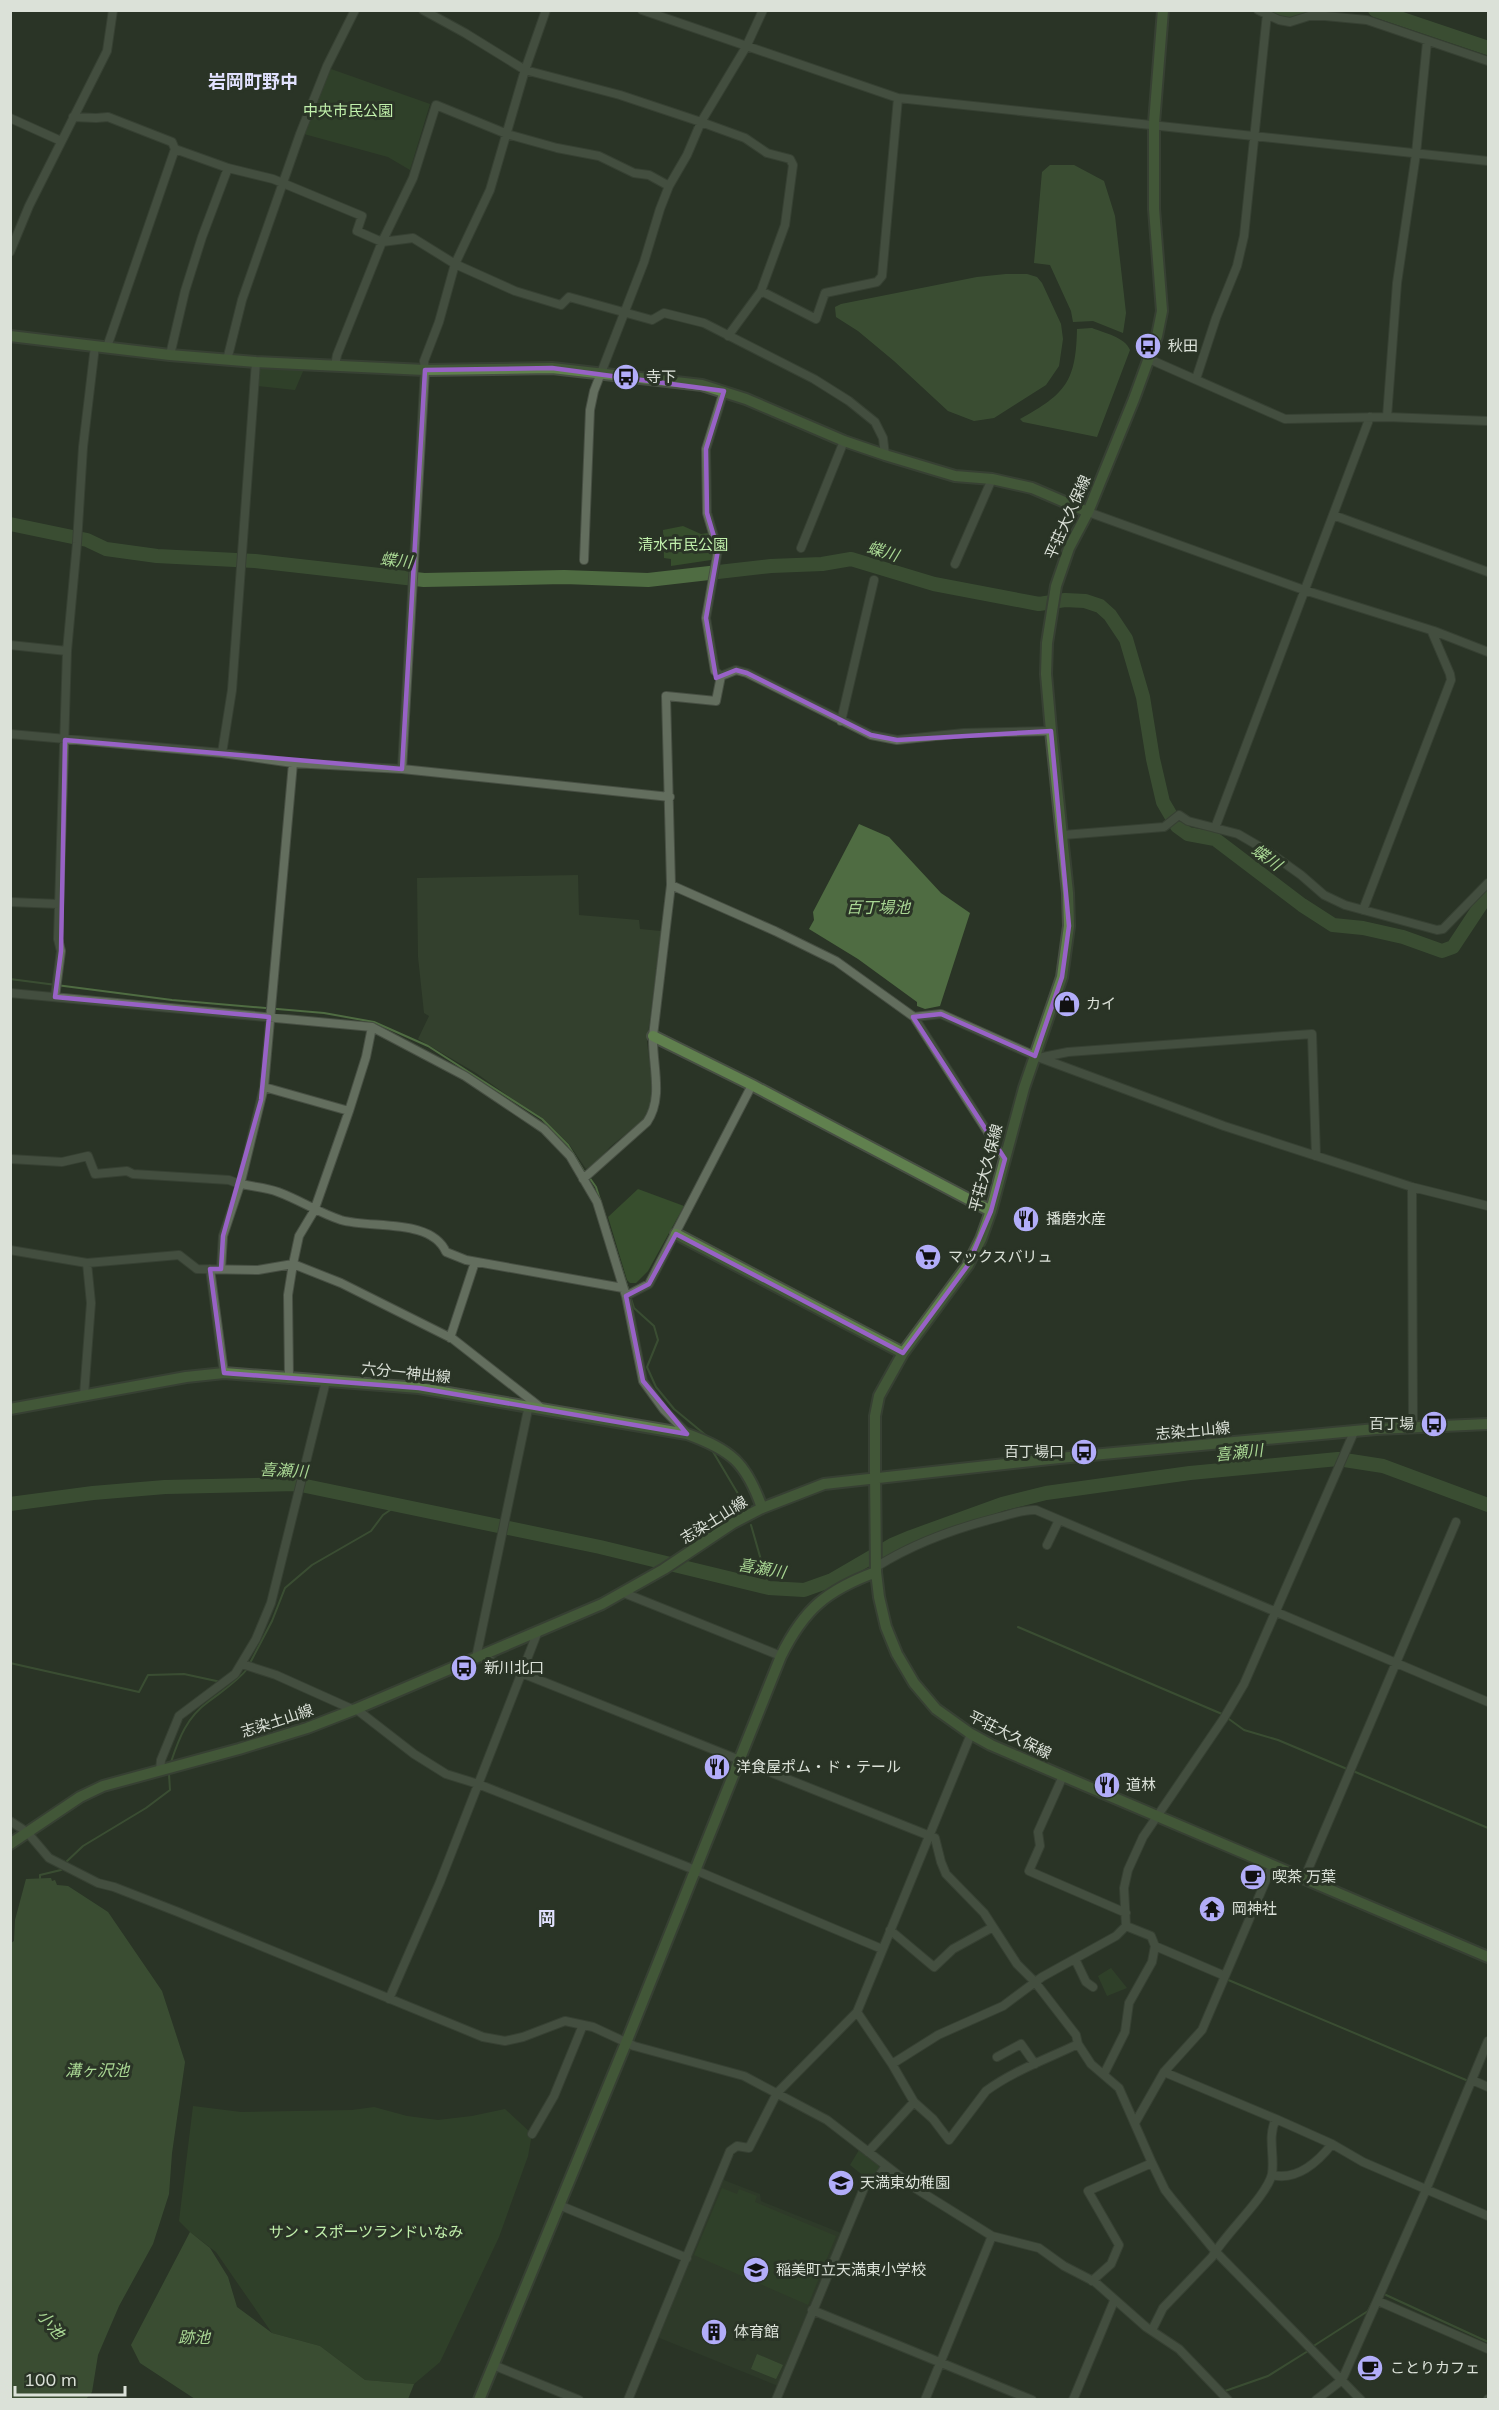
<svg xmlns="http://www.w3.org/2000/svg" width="1499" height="2410" viewBox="0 0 1499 2410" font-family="Mulish,'Noto Sans JP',sans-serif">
  <rect width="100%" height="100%" fill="#2a3426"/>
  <!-- built -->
  <path fill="#33402d" d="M 578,875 L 579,915 L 639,920 L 640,929 L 661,931 L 647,1042 L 652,1082 L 650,1114 L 610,1147 L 596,1163 L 586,1169 L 569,1144 L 550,1126 L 476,1073 L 418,1039 L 429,1016 L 424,1013 L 418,957 L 417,878 Z
    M 721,2179 L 760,2194 L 761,2201 L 841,2233 L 778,2386 L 657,2337 Z"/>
  <!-- green -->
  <path fill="#374e2d" d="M 331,69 L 430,104 L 410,170 L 388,157 L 304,134 L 316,96 Z
    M 262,366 L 304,369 L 295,390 L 258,386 L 259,370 Z
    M 683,526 L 701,534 L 708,533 L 714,556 L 711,560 L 671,566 L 671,559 L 664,558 L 663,530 Z
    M 638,1189 L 684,1206 L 648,1271 L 636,1283 L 630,1283 L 627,1280 L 608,1217 Z
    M 1111,1968 L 1127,1988 L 1107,1996 L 1098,1976 Z
    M 193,2106 L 241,2112 L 352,2110 L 374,2107 L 407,2116 L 438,2120 L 472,2116 L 505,2109 L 532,2134 L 528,2156 L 499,2237 L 440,2362 L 414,2384 L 365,2380 L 320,2346 L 272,2333 L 216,2252 L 190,2232 L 179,2221 Z
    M 859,2150 L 882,2165 L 878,2173 L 865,2177 L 850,2165 Z
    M 722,2188 L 737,2194 L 739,2189 L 757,2196 L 755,2202 L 836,2236 L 808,2305 L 694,2255 Z"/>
  <!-- water -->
  <path fill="#4f6c42" d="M 1050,165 L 1074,165 L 1104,181 L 1115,216 L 1126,313 L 1123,333 L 1093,321 L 1073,322 L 1071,311 L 1050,265 L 1034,263 L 1042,172 Z
    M 1006,274 L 1027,274 L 1037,277 L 1042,283 L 1061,324 L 1063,339 L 1059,366 L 1046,385 L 994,418 L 974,421 L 948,411 L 894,361 L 858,331 L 836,317 L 835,307 L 841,304 L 977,277 Z
    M 1092,328 C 1104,333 1125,337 1130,350 L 1097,437 L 1023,422 L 1020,419 C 1066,394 1076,381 1077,329 Z
    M 859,824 L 889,837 L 941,893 L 970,913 L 940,1006 L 925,1009 L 917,1006 L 917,1002 L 858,959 L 809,929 L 814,920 L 813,912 Z
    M 51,1878 L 52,1881 L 55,1880 L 57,1885 L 68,1886 L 108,1912 L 162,1991 L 185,2062 L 172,2153 L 169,2194 L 153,2244 L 119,2306 L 98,2355 L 92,2392 L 86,2399 L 11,2399 L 11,1943 L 14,1941 L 15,1920 L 26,1879 Z
    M 190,2232 L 210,2248 L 228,2277 L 237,2307 L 272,2333 L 320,2346 L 365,2380 L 414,2384 L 408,2399 L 195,2399 L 140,2363 L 131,2345 Z
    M 757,2354 L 783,2365 L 776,2379 L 751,2369 Z"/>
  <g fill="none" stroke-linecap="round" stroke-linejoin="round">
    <!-- stream -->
    <path stroke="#4f6c42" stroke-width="2" d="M 10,979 L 172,1000 L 324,1013 L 374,1022 L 428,1046 L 542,1119 L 568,1145 L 585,1173
      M 589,1177 L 596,1187 L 634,1308 L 654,1326 L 658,1340 L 647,1367 L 656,1387 L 674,1409 L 708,1437
      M 712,1450 L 747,1509
      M 751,1525 L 769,1588
      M 1018,1627 L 1222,1714 L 1244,1730 L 1278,1740 L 1347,1769
      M 10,1663 L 139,1692 L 148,1675 L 184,1674 L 221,1682
      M 250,1663 L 272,1621 L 285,1588 L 312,1565 L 371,1531 L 383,1515 L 396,1506
      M 171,1762 C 179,1738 187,1717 208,1702 C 222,1691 237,1682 248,1668
      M 1353,1771 L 1488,1828
      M 65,1863 L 83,1846 L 146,1808 L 170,1790 L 169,1774
      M 40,1878 L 40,1875 L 61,1870 L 62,1868
      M 1226,1979 L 1466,2080
      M 1386,2295 L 1488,2342
      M 1312,2347 L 1368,2311 L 1372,2303
      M 1225,2391 L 1268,2376 L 1308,2351"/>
    <!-- river -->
    <path stroke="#4f6c42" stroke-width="14" d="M 1278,10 L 1287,14 L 1301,10
      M 1375,10 L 1488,48
      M 10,524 L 87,540 L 106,549 L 157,556 L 255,561 L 424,580 L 564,577 L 648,580 L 771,566 L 822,564 L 851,559 L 934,584 L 1039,604 L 1065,600 L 1085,601 L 1100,606 L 1110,615 L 1126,639 L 1143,697 L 1153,759 L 1163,802 L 1177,826 L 1188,834 L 1215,839 L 1302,905 L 1333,925 L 1363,928 L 1403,937 L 1442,951 L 1453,947 L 1488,894
      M 10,1504 L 93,1493 L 165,1487 L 296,1484 L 600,1547 L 769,1588 L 804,1590 L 832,1580 L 892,1545 L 911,1537 L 1002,1504 L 1046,1493 L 1190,1473 L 1338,1459 L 1383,1466 L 1488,1505"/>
    <defs>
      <path id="street" d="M 423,10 L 465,33 L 525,70 L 620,95 L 701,122 L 745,138 L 767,153 L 790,159 L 793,165 L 785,225 L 761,291 L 728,336
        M 642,10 L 898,98 L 1488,161
        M 1258,10 L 1279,20 L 1290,22 L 1309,16 L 1325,16 L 1367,20 L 1488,61
        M 73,117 L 96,118 L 108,117 L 172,142 L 175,149 L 228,168 L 273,179 L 362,216 L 357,231 L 382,242 L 413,238 L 455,264 L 515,291 L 561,305 L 569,297 L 652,320 L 664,313 L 704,323 L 814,379 L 849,401 L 875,422 L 883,438 L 885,455
        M 10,118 L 61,141
        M 10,252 L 29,206 L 107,51 L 113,10
        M 761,291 L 816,319 L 825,293 L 877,282 L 882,276 L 898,98
        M 107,347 L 175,149
        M 170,355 L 185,291 L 202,237 L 228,168
        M 1149,359 L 1285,419 L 1387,417 L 1488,421
        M 227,360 L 242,300 L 300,134 L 327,66 L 355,10
        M 335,366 L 337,355 L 382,242 L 413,178 L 436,105 L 507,134 L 557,148 L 599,156 L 634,173 L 649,175 L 669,186
        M 1196,379 L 1216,318 L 1237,266 L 1244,236 L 1267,14
        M 1387,417 L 1397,283 L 1416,154 L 1427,42
        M 1088,512 L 1304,590 L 1434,631 L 1488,652
        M 1333,515 L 1488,572
        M 801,548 L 844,441
        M 584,560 L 590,410 L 594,391 L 644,262 L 660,209 L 669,186 L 687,155 L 701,122 L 746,47 L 763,10
        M 955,564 L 992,479
        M 10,645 L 67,651
        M 721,676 L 736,670 L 747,673 L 871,735 L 897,740 L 964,733 L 1051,731
        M 721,676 L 715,671 L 706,618 L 718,550 L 707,513 L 706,449 L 724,391
        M 841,721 L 874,580
        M 10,734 L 222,753 L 293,763 L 402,769 L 670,797
        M 222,753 L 232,690 L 256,362
        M 402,769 L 425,370 L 424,361 L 439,322 L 455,264 L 490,190 L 525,70 L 546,10
        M 1215,828 L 1370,417
        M 1063,835 L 1164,827 L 1179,815 L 1188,821 L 1238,834 L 1269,852 L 1301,875 L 1324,895 L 1345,905 L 1437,930 L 1443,929 L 1488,883
        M 671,885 L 775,931 L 836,961 L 914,1017 L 1005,1159
        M 10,902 L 59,904
        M 1363,910 L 1451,680 L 1450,674 L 1432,632
        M 10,993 L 372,1027 L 465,1076 L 544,1129 L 570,1156 L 597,1202 L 626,1296 L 643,1381 L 664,1410 L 687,1433
        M 55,997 L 61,951 L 58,939 L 67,651 L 77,543 L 83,447 L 95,346
        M 914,1017 L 941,1014 L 1035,1056 L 1224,1126 L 1412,1187 L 1488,1206
        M 1043,1057 L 1068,1052 L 1312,1034 L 1316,1156
        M 264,1087 L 349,1111
        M 10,1159 L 62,1162 L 88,1156 L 95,1174 L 127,1171 L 133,1174 L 229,1180 C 245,1187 262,1186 278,1192 C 300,1200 319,1213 341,1220 C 372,1229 431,1218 446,1252 L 466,1260 L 623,1288
        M 583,1179 L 647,1122 C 664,1097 652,1065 653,1036 L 671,885 L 666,696 L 716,701 L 721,676
        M 1412,1187 L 1413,1427
        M 10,1250 L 87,1263 L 179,1255 L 197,1269 L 258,1270 L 293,1264 L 341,1283 L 453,1339 L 540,1407
        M 210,1269 L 224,1373
        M 221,1269 L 223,1236 L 240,1185 L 264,1087 L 293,763
        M 626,1296 L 649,1284 L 752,1085
        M 450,1338 L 475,1262
        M 289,1379 L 288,1295 L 293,1264 L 299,1236 L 314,1211 L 349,1111 L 366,1057 L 372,1027
        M 84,1395 L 91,1303 L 87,1263
        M 1047,1545 L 1059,1520
        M 876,1567 C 914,1543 956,1528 1000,1517 C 1012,1514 1024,1509 1036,1510 L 1488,1702
        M 624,1593 L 781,1656
        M 479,1656 L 935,1838 L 941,1862 L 946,1874 L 984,1913 L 1017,1964 L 1035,1982 L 1076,2035 L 1078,2044 L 1091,2064 L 1119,2088 L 1152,2163 L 1165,2190 L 1172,2199 L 1215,2251 L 1361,2400
        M 476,1658 L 529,1405
        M 242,1664 L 276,1675 L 354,1710
        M 356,1709 L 414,1754 L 446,1774 L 478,1784 L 695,1870 L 882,1949
        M 160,1770 L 161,1760 L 179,1716 L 235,1674 L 256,1639 L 271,1603 L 326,1381
        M 1063,1776 L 1038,1832 L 1040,1846 L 1029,1871 L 1126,1913
        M 10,1821 L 27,1832 L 49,1858 L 98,1883 L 114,1887 L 178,1912 L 483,2037 L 505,2041 L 523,2037 L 565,2021 L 593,2027 L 634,2046 L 744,2076 L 827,2120 L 915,2188 L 992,2236 L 1039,2248 L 1064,2266 L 1095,2282 L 1146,2327 L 1179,2349 L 1228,2400
        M 1304,1879 L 1456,1522
        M 1126,1926 L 1151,1936 L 1155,1946 L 1225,1976
        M 890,1930 L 934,1967 L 953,1949 L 993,1927
        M 1075,1959 L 1086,1982 L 1093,1987
        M 389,1999 L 440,1882 L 538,1631
        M 857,2012 L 892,2064 L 914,2102 L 868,2152
        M 997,2057 L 1021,2044 L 1035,2064
        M 892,2064 L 938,2035 L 1003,2006 L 1042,1977 L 1116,1936 L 1126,1926 L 1124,1888 L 1128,1870 L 1143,1837 L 1224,1718 L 1244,1684 L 1354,1432
        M 1164,2072 L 1276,2119 L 1332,2144 L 1363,2162 L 1488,2216
        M 1104,2074 L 1125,2032 L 1129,2003 L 1152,1962 L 1155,1946
        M 1472,2080 L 1488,2087
        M 914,2102 L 933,2119 L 949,2140 L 986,2091 C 1013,2071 1047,2059 1078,2044
        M 1135,2123 L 1164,2072 L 1202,2030 L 1272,1866
        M 532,2134 L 554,2096 L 583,2025
        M 1272,2175 C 1297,2181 1317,2163 1332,2144
        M 559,2205 L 687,2258
        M 1092,2281 L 1111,2264 L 1119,2245 L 1088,2191 L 1152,2163
        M 1378,2301 L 1488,2349
        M 812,2310 L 1032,2400
        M 1152,2330 L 1163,2308 L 1212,2257 C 1225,2234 1267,2196 1272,2174 C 1275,2155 1267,2137 1276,2119
        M 493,2365 L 579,2400
        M 628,2400 L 730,2151 L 737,2146 L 749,2148 L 777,2093 L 857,2012 L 971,1734
        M 776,2400 L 867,2181 L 878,2177 L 885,2167
        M 925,2400 L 992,2236
        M 1073,2400 L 1114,2301
        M 1316,2400 L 1342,2380 L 1426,2190 L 1488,2041
        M 1488,2400 L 1488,2399"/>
      <path id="secondary" d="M 1163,10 L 1154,123 L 1154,209 L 1162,311 L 1157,336 L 1134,399 L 1088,512 L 1069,548 L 1056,586 L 1047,643 L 1046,674 L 1051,731 L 1068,893 L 1069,926 L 1062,977 L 1024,1088 L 991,1211 L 981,1239 L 968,1265 L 903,1353 L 879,1396 L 875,1416 L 875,1470 L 876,1572 L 879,1597 L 886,1627 L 897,1654 L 914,1683 L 936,1709 L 971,1734 L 991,1745 L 1063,1776 L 1488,1957
        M 10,336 L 170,355 L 256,362 L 425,370 L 552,368 L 702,385 L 746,399 L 844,441 L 885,455 L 955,476 L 992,479 L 1032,488 L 1088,512
        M 653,1036 L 752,1085 L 991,1211
        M 676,1234 L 903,1353
        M 10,1409 L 186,1377 L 224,1373 L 419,1388 L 687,1434 C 731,1450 746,1462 762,1508
        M 10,1844 L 80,1797 L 103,1786 L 239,1749 L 307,1728 L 356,1709 L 602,1604 L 664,1569 L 733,1523 L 762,1508 L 824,1484 L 1059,1458 L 1376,1429 L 1488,1424
        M 479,2400 L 626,2043 L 781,1656 C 804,1609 827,1590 876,1572"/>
    </defs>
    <!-- street casing -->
    <use href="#street" stroke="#474f43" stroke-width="10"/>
    <!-- secondary casing -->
    <use href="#secondary" stroke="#474f43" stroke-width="14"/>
    <!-- street -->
    <use href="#street" stroke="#636e5e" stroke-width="8"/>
    <!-- secondary -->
    <use href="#secondary" stroke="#60804e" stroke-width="10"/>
  </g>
  <!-- marked area -->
  <path d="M0 0H1499V2410H0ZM 552,368 L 724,391 L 706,449 L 707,513 L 718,550 L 706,618 L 716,678 L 736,670 L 747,673 L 871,735 L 897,740 L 1051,731 L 1069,926 L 1062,977 L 1035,1056 L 941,1014 L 913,1017 L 1005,1159 L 991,1211 L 968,1265 L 903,1353 L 676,1234 L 649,1284 L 626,1296 L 643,1381 L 687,1434 L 419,1388 L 224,1373 L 210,1269 L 221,1269 L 223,1236 L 261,1100 L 269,1017 L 55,997 L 61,951 L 65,740 L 402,769 L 425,370 Z" fill="#2a3426" fill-opacity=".55" fill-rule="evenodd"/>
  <path fill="none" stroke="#9862c6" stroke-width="4.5" stroke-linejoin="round" d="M 552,368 L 724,391 L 706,449 L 707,513 L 718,550 L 706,618 L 716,678 L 736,670 L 747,673 L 871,735 L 897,740 L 1051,731 L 1069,926 L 1062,977 L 1035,1056 L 941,1014 L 913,1017 L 1005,1159 L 991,1211 L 968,1265 L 903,1353 L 676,1234 L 649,1284 L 626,1296 L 643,1381 L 687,1434 L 419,1388 L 224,1373 L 210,1269 L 221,1269 L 223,1236 L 261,1100 L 269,1017 L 55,997 L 61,951 L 65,740 L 402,769 L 425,370 Z"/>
  <!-- icons -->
  <defs>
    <symbol id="bus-disc" viewBox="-11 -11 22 22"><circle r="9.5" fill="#b2adf9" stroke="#2a3426"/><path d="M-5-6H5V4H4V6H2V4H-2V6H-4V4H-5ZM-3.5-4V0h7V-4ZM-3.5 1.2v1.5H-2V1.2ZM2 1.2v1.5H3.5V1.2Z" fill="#111"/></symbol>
    <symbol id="shop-disc" viewBox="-11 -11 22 22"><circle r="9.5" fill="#b2adf9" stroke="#2a3426"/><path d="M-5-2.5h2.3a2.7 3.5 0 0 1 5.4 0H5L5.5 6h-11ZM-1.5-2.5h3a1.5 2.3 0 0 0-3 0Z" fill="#111"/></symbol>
    <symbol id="restaurant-disc" viewBox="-11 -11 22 22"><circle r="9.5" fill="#b2adf9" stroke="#2a3426"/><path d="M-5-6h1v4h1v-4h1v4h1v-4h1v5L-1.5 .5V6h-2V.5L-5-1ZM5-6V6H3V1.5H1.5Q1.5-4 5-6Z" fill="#111"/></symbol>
    <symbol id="supermarket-disc" viewBox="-11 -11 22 22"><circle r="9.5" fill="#b2adf9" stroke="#2a3426"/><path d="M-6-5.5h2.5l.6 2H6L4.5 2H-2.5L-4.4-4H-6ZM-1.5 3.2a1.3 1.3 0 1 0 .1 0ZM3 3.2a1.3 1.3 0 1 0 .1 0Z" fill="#111"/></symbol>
    <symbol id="cafe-disc" viewBox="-11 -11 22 22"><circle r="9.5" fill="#b2adf9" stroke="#2a3426"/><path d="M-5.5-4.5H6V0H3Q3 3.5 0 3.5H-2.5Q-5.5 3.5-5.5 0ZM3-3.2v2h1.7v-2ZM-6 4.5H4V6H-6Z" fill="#111"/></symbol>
    <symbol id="temple-disc" viewBox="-11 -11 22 22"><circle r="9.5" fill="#b2adf9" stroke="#2a3426"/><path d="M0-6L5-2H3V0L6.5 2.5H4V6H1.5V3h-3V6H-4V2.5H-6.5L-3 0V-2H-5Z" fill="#111"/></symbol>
    <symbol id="school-disc" viewBox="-11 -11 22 22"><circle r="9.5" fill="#b2adf9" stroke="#2a3426"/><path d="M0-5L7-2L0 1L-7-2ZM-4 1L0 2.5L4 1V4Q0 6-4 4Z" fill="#111"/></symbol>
    <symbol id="building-disc" viewBox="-11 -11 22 22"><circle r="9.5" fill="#b2adf9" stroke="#2a3426"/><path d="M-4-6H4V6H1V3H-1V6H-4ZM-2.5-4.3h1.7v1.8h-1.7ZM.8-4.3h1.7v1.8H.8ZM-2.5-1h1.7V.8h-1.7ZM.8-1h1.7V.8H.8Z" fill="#111"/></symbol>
  </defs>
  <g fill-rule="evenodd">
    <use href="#bus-disc" x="1133" y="331" width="30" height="30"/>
    <use href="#bus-disc" x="611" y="362" width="30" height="30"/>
    <use href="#shop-disc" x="1052" y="989" width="30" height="30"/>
    <use href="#restaurant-disc" x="1011" y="1204" width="30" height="30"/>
    <use href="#supermarket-disc" x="913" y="1242" width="30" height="30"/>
    <use href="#bus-disc" x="1419" y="1409" width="30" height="30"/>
    <use href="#bus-disc" x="1069" y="1437" width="30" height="30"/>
    <use href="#bus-disc" x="449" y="1653" width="30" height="30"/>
    <use href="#restaurant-disc" x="702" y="1752" width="30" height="30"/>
    <use href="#restaurant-disc" x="1092" y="1770" width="30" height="30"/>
    <use href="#cafe-disc" x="1238" y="1862" width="30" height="30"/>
    <use href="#temple-disc" x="1197" y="1894" width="30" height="30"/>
    <use href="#school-disc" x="826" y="2168" width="30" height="30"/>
    <use href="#school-disc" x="741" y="2255" width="30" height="30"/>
    <use href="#building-disc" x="699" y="2317" width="30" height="30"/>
    <use href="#cafe-disc" x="1355" y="2353" width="30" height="30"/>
  </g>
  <g text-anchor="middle" stroke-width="6" stroke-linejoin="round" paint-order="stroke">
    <!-- park labels -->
    <g font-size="15" fill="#c1f0ac" stroke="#2a3426">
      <text x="348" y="116">中央市民公園</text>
      <text x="683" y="550">清水市民公園</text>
      <text x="366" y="2237">サン・スポーツランドいなみ</text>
    </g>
    <!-- poi labels -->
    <g font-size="15" fill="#dbe1d8" stroke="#2a3426" text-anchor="start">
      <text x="1168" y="351">秋田</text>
      <text x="646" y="382">寺下</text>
      <text x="1086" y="1009">カイ</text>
      <text x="1046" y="1224">播磨水産</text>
      <text x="948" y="1262">マックスバリュ</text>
      <text x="1414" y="1429" text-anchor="end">百丁場</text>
      <text x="1064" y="1457" text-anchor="end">百丁場口</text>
      <text x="484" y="1673">新川北口</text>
      <text x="736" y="1772">洋食屋ポム・ド・テール</text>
      <text x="1126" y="1790">道林</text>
      <text x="1272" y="1882">喫茶 万葉</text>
      <text x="1232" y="1914">岡神社</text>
      <text x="860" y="2188">天満東幼稚園</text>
      <text x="776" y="2275">稲美町立天満東小学校</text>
      <text x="734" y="2337">体育館</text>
      <text x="1390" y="2373">ことりカフェ</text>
    </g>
    <!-- street labels -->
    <g font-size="15" fill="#dbe1d8" stroke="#2a3426">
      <text transform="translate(1068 517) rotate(-66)" y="5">平荘大久保線</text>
      <text transform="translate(986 1168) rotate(-75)" y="5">平荘大久保線</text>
      <text transform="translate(406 1373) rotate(6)" y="5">六分一神出線</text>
      <text transform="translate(1193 1431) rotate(-5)" y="5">志染土山線</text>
      <text transform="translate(714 1520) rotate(-32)" y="5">志染土山線</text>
      <text transform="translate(277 1721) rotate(-18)" y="5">志染土山線</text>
      <text transform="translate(1010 1735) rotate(26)" y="5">平荘大久保線</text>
    </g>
    <!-- water labels -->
    <g font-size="16" font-style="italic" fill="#a9d794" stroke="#2a3426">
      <text transform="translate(883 551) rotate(17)" y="6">蝶川</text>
      <text transform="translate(396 560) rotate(6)" y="6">蝶川</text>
      <text transform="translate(1267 857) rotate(36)" y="6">蝶川</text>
      <text x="878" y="913">百丁場池</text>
      <text transform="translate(1239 1452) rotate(-6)" y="6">喜瀬川</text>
      <text transform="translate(284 1470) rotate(3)" y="6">喜瀬川</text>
      <text transform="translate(762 1568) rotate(10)" y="6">喜瀬川</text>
      <text x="97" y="2076">溝ヶ沢池</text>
      <text transform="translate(51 2324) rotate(50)" y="6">小池</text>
      <text x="194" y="2343">跡池</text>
    </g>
    <!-- quarter labels -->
    <g font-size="18" font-weight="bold" fill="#e1e1fe" stroke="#2a3426">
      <text x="253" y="88">岩岡町野中</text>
      <text x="547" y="1925">岡</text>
    </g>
  </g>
  <!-- border -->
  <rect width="1499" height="2410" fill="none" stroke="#dbe1d8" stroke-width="24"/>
  <!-- scale -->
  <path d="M15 2386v9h110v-9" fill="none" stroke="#dbe1d8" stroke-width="3"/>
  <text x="24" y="2386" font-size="18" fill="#dbe1d8" stroke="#2a3426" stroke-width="4.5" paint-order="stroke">100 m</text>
</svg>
